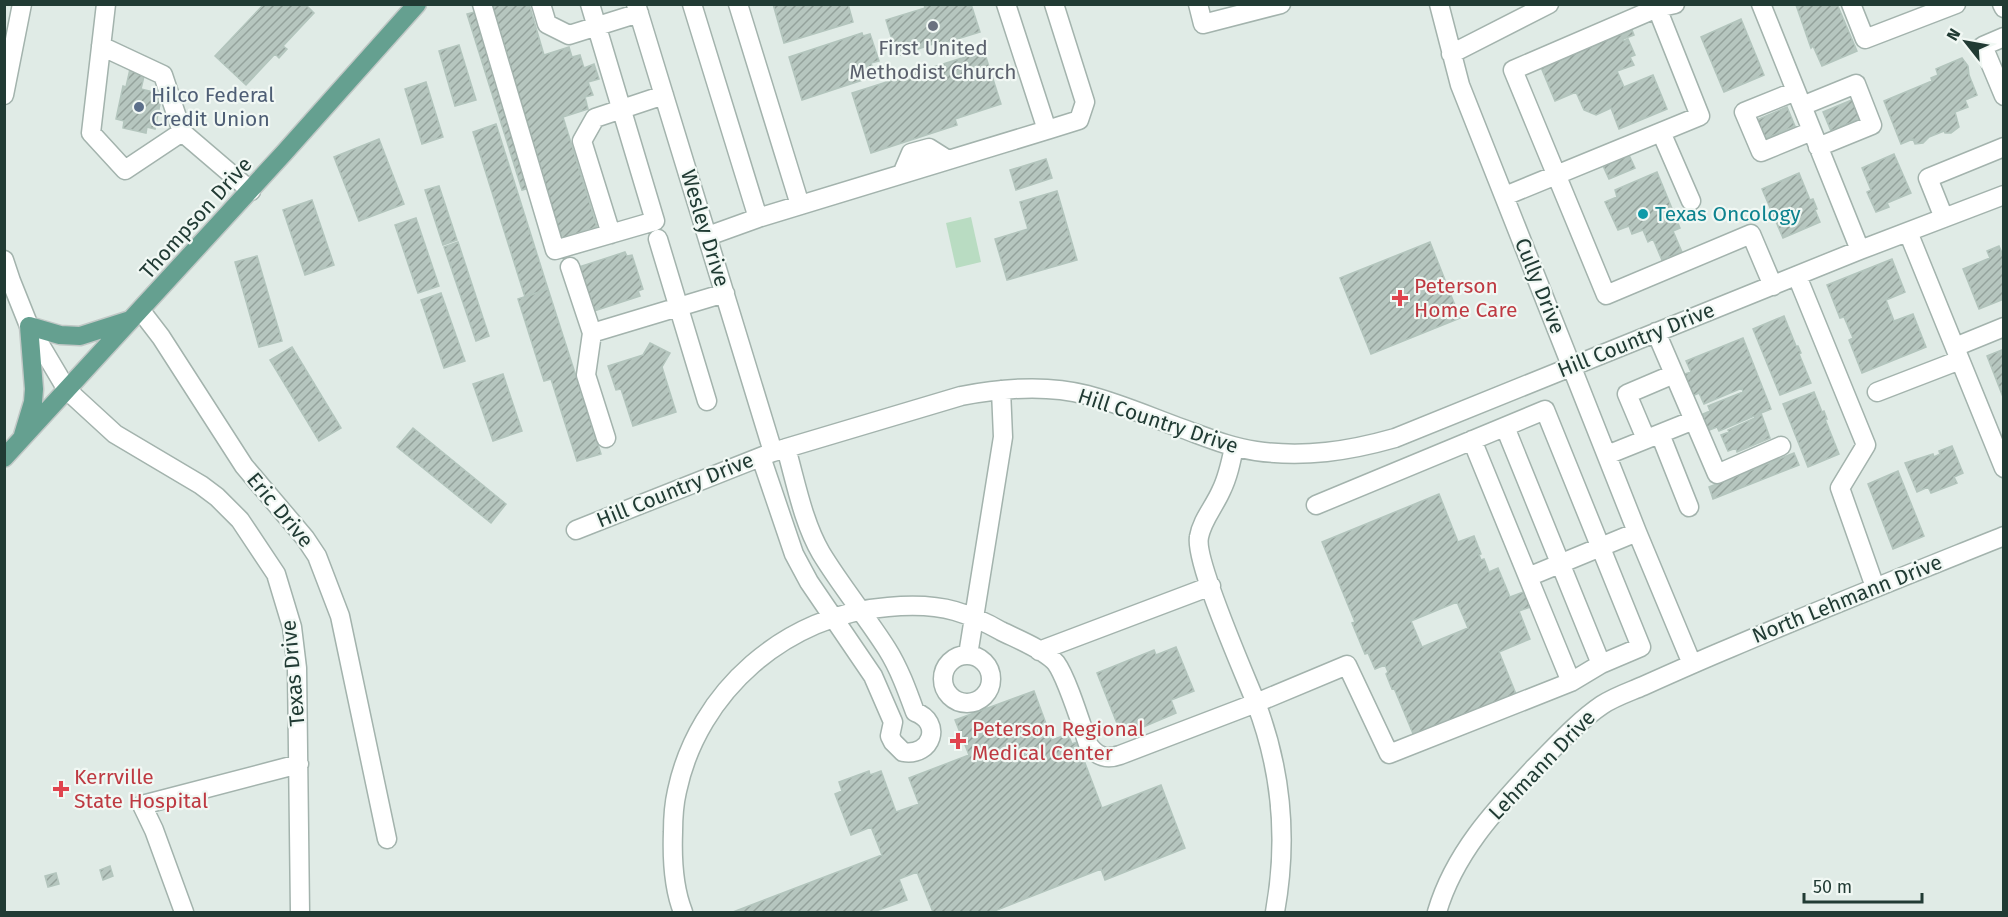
<svg xmlns="http://www.w3.org/2000/svg" width="2008" height="917" viewBox="0 0 2008 917" font-family="'Fira Sans',sans-serif">
  <defs>
    <pattern id="building-hatch" width="6" height="6" patternUnits="userSpaceOnUse" patternTransform="scale(1.5)"><rect width="6" height="6" fill="#b6c6bf"/><path d="M-1 1l2-2M0 6l6-6M5 7l2-2" fill="none" stroke="#94a29c"/></pattern>
  </defs>
  <rect width="100%" height="100%" fill="#e0ebe6"/>
  <!-- garden -->
  <path fill="#b9dcc2" d="M 971,217 L 981,262 L 956,268 L 946,223 Z"/>
  <!-- building -->
  <path fill="url(#building-hatch)" stroke="#b3c5bd" stroke-width="1.5" fill-rule="evenodd" d="M 264,4 L 305,4 L 314,13 L 283,46 L 287,49 L 279,58 L 275,54 L 246,85 L 215,56 Z
    M 489,4 L 529,4 L 544,55 L 569,47 L 572,57 L 580,55 L 584,68 L 594,64 L 599,79 L 588,82 L 593,95 L 585,97 L 588,109 L 563,117 L 597,227 L 561,239 Z
    M 773,4 L 848,4 L 853,22 L 784,43 Z
    M 924,4 L 971,4 L 980,32 L 934,46 L 933,44 L 897,56 L 886,20 L 925,8 Z
    M 1837,4 L 1857,51 L 1822,66 L 1813,46 L 1811,48 L 1796,5 Z
    M 475,12 L 530,188 L 522,190 L 467,14 Z
    M 1741,19 L 1764,75 L 1724,92 L 1701,37 Z
    M 1632,30 L 1634,35 L 1623,39 L 1624,41 L 1628,39 L 1635,55 L 1630,57 L 1634,65 L 1617,71 L 1624,87 L 1653,75 L 1667,109 L 1619,129 L 1611,108 L 1596,115 L 1584,110 L 1576,92 L 1555,101 L 1540,65 L 1620,32 L 1621,35 Z
    M 862,33 L 863,36 L 870,34 L 879,61 L 871,63 L 875,76 L 802,100 L 789,57 Z
    M 459,45 L 476,100 L 455,106 L 439,51 Z
    M 984,51 L 1001,104 L 955,119 L 957,125 L 871,153 L 852,93 Z
    M 1962,58 L 1968,66 L 1969,75 L 1977,95 L 1965,100 L 1968,107 L 1955,112 L 1959,127 L 1951,133 L 1945,133 L 1944,131 L 1929,137 L 1923,143 L 1915,144 L 1913,139 L 1901,144 L 1884,101 L 1932,81 L 1931,78 L 1938,75 L 1936,69 Z
    M 130,69 L 145,72 L 141,89 L 162,94 L 155,129 L 147,127 L 146,133 L 123,128 L 124,121 L 116,119 L 123,86 L 126,87 Z
    M 426,82 L 443,137 L 422,144 L 405,89 Z
    M 1854,99 L 1862,118 L 1831,131 L 1823,112 Z
    M 1787,107 L 1795,126 L 1765,139 L 1757,120 Z
    M 496,124 L 548,289 L 525,297 L 473,132 Z
    M 379,139 L 404,204 L 359,221 L 334,157 Z
    M 1894,154 L 1911,193 L 1887,203 L 1889,207 L 1876,212 L 1867,192 L 1871,190 L 1862,168 Z
    M 1629,155 L 1635,168 L 1609,179 L 1603,166 Z
    M 1046,159 L 1052,178 L 1016,190 L 1010,170 Z
    M 1657,172 L 1680,228 L 1673,231 L 1682,252 L 1662,260 L 1653,239 L 1648,242 L 1643,230 L 1632,234 L 1629,226 L 1618,230 L 1605,202 L 1617,197 L 1615,190 Z
    M 1799,173 L 1810,200 L 1813,199 L 1817,209 L 1815,210 L 1820,222 L 1783,238 L 1762,189 Z
    M 439,186 L 457,240 L 443,245 L 425,190 Z
    M 1057,191 L 1077,260 L 1007,280 L 995,239 L 1028,229 L 1020,202 Z
    M 312,200 L 334,265 L 305,275 L 283,210 Z
    M 416,218 L 439,286 L 418,293 L 395,225 Z
    M 458,242 L 489,336 L 476,341 L 444,247 Z
    M 1430,242 L 1460,318 L 1371,354 L 1340,278 Z
    M 1999,246 L 2002,253 L 2004,252 L 2004,299 L 1979,309 L 1963,269 L 1990,258 L 1987,251 Z
    M 625,252 L 627,256 L 632,255 L 643,289 L 638,291 L 640,296 L 594,311 L 579,267 Z
    M 257,256 L 282,341 L 259,347 L 235,262 Z
    M 1892,259 L 1905,292 L 1886,300 L 1894,321 L 1913,314 L 1926,347 L 1862,373 L 1849,340 L 1853,338 L 1844,317 L 1840,318 L 1827,285 Z
    M 548,289 L 601,454 L 577,461 L 551,379 L 544,381 L 518,299 Z
    M 441,293 L 465,361 L 444,368 L 421,300 Z
    M 1784,316 L 1796,346 L 1798,346 L 1801,353 L 1799,354 L 1811,383 L 1780,395 L 1753,329 Z
    M 1743,338 L 1771,409 L 1761,413 L 1770,438 L 1737,452 L 1736,448 L 1728,451 L 1721,435 L 1729,432 L 1728,430 L 1755,418 L 1754,416 L 1719,431 L 1717,427 L 1707,431 L 1701,415 L 1710,411 L 1708,406 L 1743,392 L 1742,388 L 1704,404 L 1699,393 L 1690,397 L 1682,375 L 1691,372 L 1686,361 Z
    M 650,343 L 670,353 L 662,367 L 676,412 L 633,426 L 621,389 L 616,390 L 608,366 L 643,355 Z
    M 292,347 L 341,428 L 319,441 L 270,360 Z
    M 2004,349 L 2004,397 L 2003,397 L 1987,356 Z
    M 503,374 L 522,431 L 493,441 L 473,384 Z
    M 1814,392 L 1822,412 L 1824,411 L 1827,419 L 1825,419 L 1839,454 L 1808,467 L 1783,404 Z
    M 413,428 L 506,504 L 491,523 L 397,447 Z
    M 1952,446 L 1963,473 L 1954,477 L 1957,483 L 1931,493 L 1928,487 L 1917,492 L 1905,463 L 1933,454 L 1934,457 L 1940,454 L 1939,451 Z
    M 1794,453 L 1799,465 L 1713,499 L 1709,487 Z
    M 1898,471 L 1924,536 L 1893,549 L 1868,484 Z
    M 1439,494 L 1458,542 L 1474,536 L 1481,554 L 1479,555 L 1481,560 L 1484,559 L 1489,572 L 1498,568 L 1510,597 L 1526,591 L 1533,606 L 1519,611 L 1530,639 L 1499,652 L 1516,694 L 1414,736 L 1394,688 L 1392,689 L 1386,674 L 1388,672 L 1385,665 L 1375,669 L 1368,653 L 1365,654 L 1352,623 L 1355,622 L 1322,542 ZM 1457,602 L 1468,628 L 1422,647 L 1411,621 Z
    M 1176,647 L 1194,691 L 1171,700 L 1176,713 L 1122,736 L 1097,673 L 1154,650 L 1156,655 Z
    M 1034,691 L 1052,740 L 1068,734 L 1072,744 L 1077,742 L 1102,808 L 1161,785 L 1185,848 L 1105,880 L 1101,869 L 992,912 L 933,912 L 917,872 L 899,879 L 907,900 L 873,912 L 733,912 L 882,855 L 871,827 L 851,835 L 835,794 L 842,791 L 839,782 L 869,771 L 870,775 L 881,771 L 896,812 L 919,804 L 909,778 L 969,755 L 955,720 Z
    M 110,866 L 113,876 L 103,880 L 100,870 Z
    M 56,873 L 59,884 L 48,887 L 45,876 Z"/>
  <g fill="none" stroke-linecap="round" stroke-linejoin="round">
    <defs>
      <path id="minor" d="M 482,4 L 555,250 L 655,221 L 590,4
        M 541,4 L 547,24 L 569,35 L 639,13
        M 636,4 L 773,452
        M 692,4 L 758,218
        M 738,4 L 800,205
        M 1006,4 L 1047,130 L 1079,120 L 1085,102 L 1054,4
        M 1198,4 L 1203,24 L 1281,4
        M 1439,4 L 1460,85 L 1637,532 L 1692,664
        M 1675,4 L 1657,8 L 1513,70 L 1606,295 L 1751,234 L 1773,286
        M 1761,4 L 1860,250
        M 1851,4 L 1865,39 L 1956,4
        M 2002,4 L 2004,8
        M 2004,37 L 1983,46 L 2004,96
        M 101,46 L 163,75 L 182,132 L 125,170 L 91,133 L 106,4
        M 1451,54 L 1549,4
        M 1796,91 L 1744,112 L 1761,152 L 1812,131
        M 4,95 L 22,4
        M 1802,106 L 1856,84 L 1872,125 L 1818,147
        M 182,132 L 251,191
        M 1661,132 L 1691,201
        M 902,174 L 911,153 L 929,148 L 948,160
        M 1505,196 L 1700,116 L 1657,8
        M 1944,218 L 1928,178 L 2004,147
        M 1908,232 L 2004,468
        M 611,234 L 582,141 L 595,118 L 664,95
        M 708,236 L 758,218 L 1047,130
        M 658,239 L 707,401
        M 4,260 L 11,281 L 29,326 L 67,390 L 115,434 L 201,485 L 217,497 L 240,520 L 276,574 L 292,627 L 297,668 L 300,912
        M 570,267 L 592,333
        M 1797,276 L 1866,445 L 1840,488 L 1875,587
        M 141,311 L 161,337 L 244,466 L 305,538 L 317,556 L 340,616 L 387,839
        M 1656,332 L 1717,474 L 1781,446
        M 1955,347 L 2004,327
        M 1877,392 L 1960,360
        M 1505,427 L 1601,664
        M 1660,434 L 1689,507
        M 606,438 L 586,375 L 592,333 L 725,293
        M 1646,439 L 1627,394 L 1674,374
        M 1472,440 L 1571,682
        M 1234,447 C 1231,462 1228,477 1221,491 C 1214,507 1202,520 1199,537 C 1194,560 1244,673 1256,703 L 1347,665 L 1389,754 L 1571,682 L 1601,664 L 1641,647 L 1545,410 L 1316,505
        M 1607,455 L 1694,420
        M 761,457 L 794,554 L 809,582 L 873,676 L 893,722 L 890,736 L 893,742 L 903,752 C 932,757 943,722 915,712 C 907,690 899,668 887,649 C 866,616 841,586 821,553 C 803,522 796,483 786,448
        M 576,530 L 773,452 L 961,396 C 1002,388 1046,384 1087,395 C 1118,403 1148,416 1178,427 C 1204,436 1228,447 1256,451 C 1304,458 1349,451 1395,438 L 1860,250 L 2004,195
        M 1528,577 L 1637,532
        M 1039,651 L 1211,586
        M 968,655 L 1003,437 L 1001,390
        M943 679a24 24 0 1 1 48 0a24 24 0 1 1-48 0Z
        M 184,912 L 154,830 L 142,805 L 299,764
        M 683,912 C 673,887 672,859 673,832 C 673,818 674,804 677,791 C 698,691 787,614 888,607 C 910,605 934,605 955,611 C 972,616 987,623 1001,631 C 1017,639 1045,650 1056,663 C 1067,678 1081,724 1088,744 C 1096,756 1106,760 1120,755 L 1256,703 C 1282,771 1288,840 1275,912
        M 1437,912 C 1454,854 1494,811 1535,767 C 1556,746 1577,722 1602,705 C 1614,697 1629,692 1643,686 C 1672,673 1701,660 1730,648 C 1821,609 1912,573 2004,536"/>
      <path id="major" d="M 23,435 L 33,402 L 34,389 L 29,326 L 60,335 L 80,336 L 130,320
        M 4,458 L 284,153 L 417,4"/>
    </defs>
    <!-- minor casing -->
    <use href="#minor" stroke="#a3b3ad" stroke-width="21"/>
    <!-- major casing -->
    <use href="#major" stroke="#c1c8c6" stroke-width="21"/>
    <!-- minor -->
    <use href="#minor" stroke="#fff" stroke-width="18"/>
    <!-- major -->
    <use href="#major" stroke="#65a090" stroke-width="18"/>
  </g>
  <!-- markers -->
  <circle fill="#6b7280" stroke="#f1f8f4" stroke-width="2" cx="933" cy="26" r="6"/>
  <circle fill="#5c6f8a" stroke="#f1f8f4" stroke-width="2" cx="139" cy="107" r="6"/>
  <circle fill="#0f9aa8" stroke="#f1f8f4" stroke-width="2" cx="1643" cy="214" r="6"/>
  <g fill="#e0444e" stroke="#f1f8f4" stroke-width="2">
    <path d="M1397 289h6v6h6v6h-6v6h-6v-6h-6v-6h6z"/>
    <path d="M955 732h6v6h6v6h-6v6h-6v-6h-6v-6h6z"/>
    <path d="M58 780h6v6h6v6h-6v6h-6v-6h-6v-6h6z"/>
  </g>
  <g text-anchor="middle" stroke-width="4.5" stroke-linejoin="round" paint-order="stroke">
    <!-- worship labels -->
    <g font-size="21" fill="#5b616d" stroke="#f1f8f4">
      <text x="933" y="55">First United<tspan x="933" dy="24">Methodist Church</tspan></text>
    </g>
    <!-- service labels -->
    <g font-size="21" fill="#4e5e75" stroke="#f1f8f4" text-anchor="start">
      <text x="151" y="102">Hilco Federal<tspan x="151" dy="24">Credit Union</tspan></text>
    </g>
    <!-- culture labels -->
    <g font-size="21" fill="#0d838f" stroke="#f1f8f4" text-anchor="start">
      <text x="1655" y="221">Texas Oncology</text>
    </g>
    <!-- street labels -->
    <g font-size="21" fill="#213b34" stroke="#f1f8f4">
      <text transform="translate(196 218) rotate(-48)" y="7">Thompson Drive</text>
      <text transform="translate(705 228) rotate(73)" y="7">Wesley Drive</text>
      <text transform="translate(1540 286) rotate(68)" y="7">Cully Drive</text>
      <text transform="translate(1636 340) rotate(-22)" y="7">Hill Country Drive</text>
      <text transform="translate(1158 421) rotate(18)" y="7">Hill Country Drive</text>
      <text transform="translate(675 490) rotate(-22)" y="7">Hill Country Drive</text>
      <text transform="translate(280 510) rotate(50)" y="7">Eric Drive</text>
      <text transform="translate(1847 599) rotate(-22)" y="7">North Lehmann Drive</text>
      <text transform="translate(293 673) rotate(-95)" y="7">Texas Drive</text>
      <text transform="translate(1542 765) rotate(-46)" y="7">Lehmann Drive</text>
    </g>
    <!-- health labels -->
    <g font-size="21" fill="#be3a42" stroke="#f1f8f4" text-anchor="start">
      <text x="1414" y="293">Peterson<tspan x="1414" dy="24">Home Care</tspan></text>
      <text x="972" y="736">Peterson Regional<tspan x="972" dy="24">Medical Center</tspan></text>
      <text x="74" y="784">Kerrville<tspan x="74" dy="24">State Hospital</tspan></text>
    </g>
  </g>
  <!-- border -->
  <rect width="2008" height="917" fill="none" stroke="#213b34" stroke-width="12"/>
  <!-- north arrow -->
  <g transform="translate(1966 42) rotate(301)" stroke="#f1f8f4" stroke-width="4.5" paint-order="stroke">
  <path d="M0-4.5L10 22L0 15L-10 22Z" fill="#213b34"/>
  <text y="-9" font-size="16" font-weight="bold" text-anchor="middle" fill="#213b34">N</text>
  </g>
  <!-- scale -->
  <path d="M1804 893v9h118v-9" fill="none" stroke="#213b34" stroke-width="3"/>
  <text x="1813" y="893" font-size="18" fill="#213b34" stroke="#f1f8f4" stroke-width="4.5" paint-order="stroke">50 m</text>
</svg>
